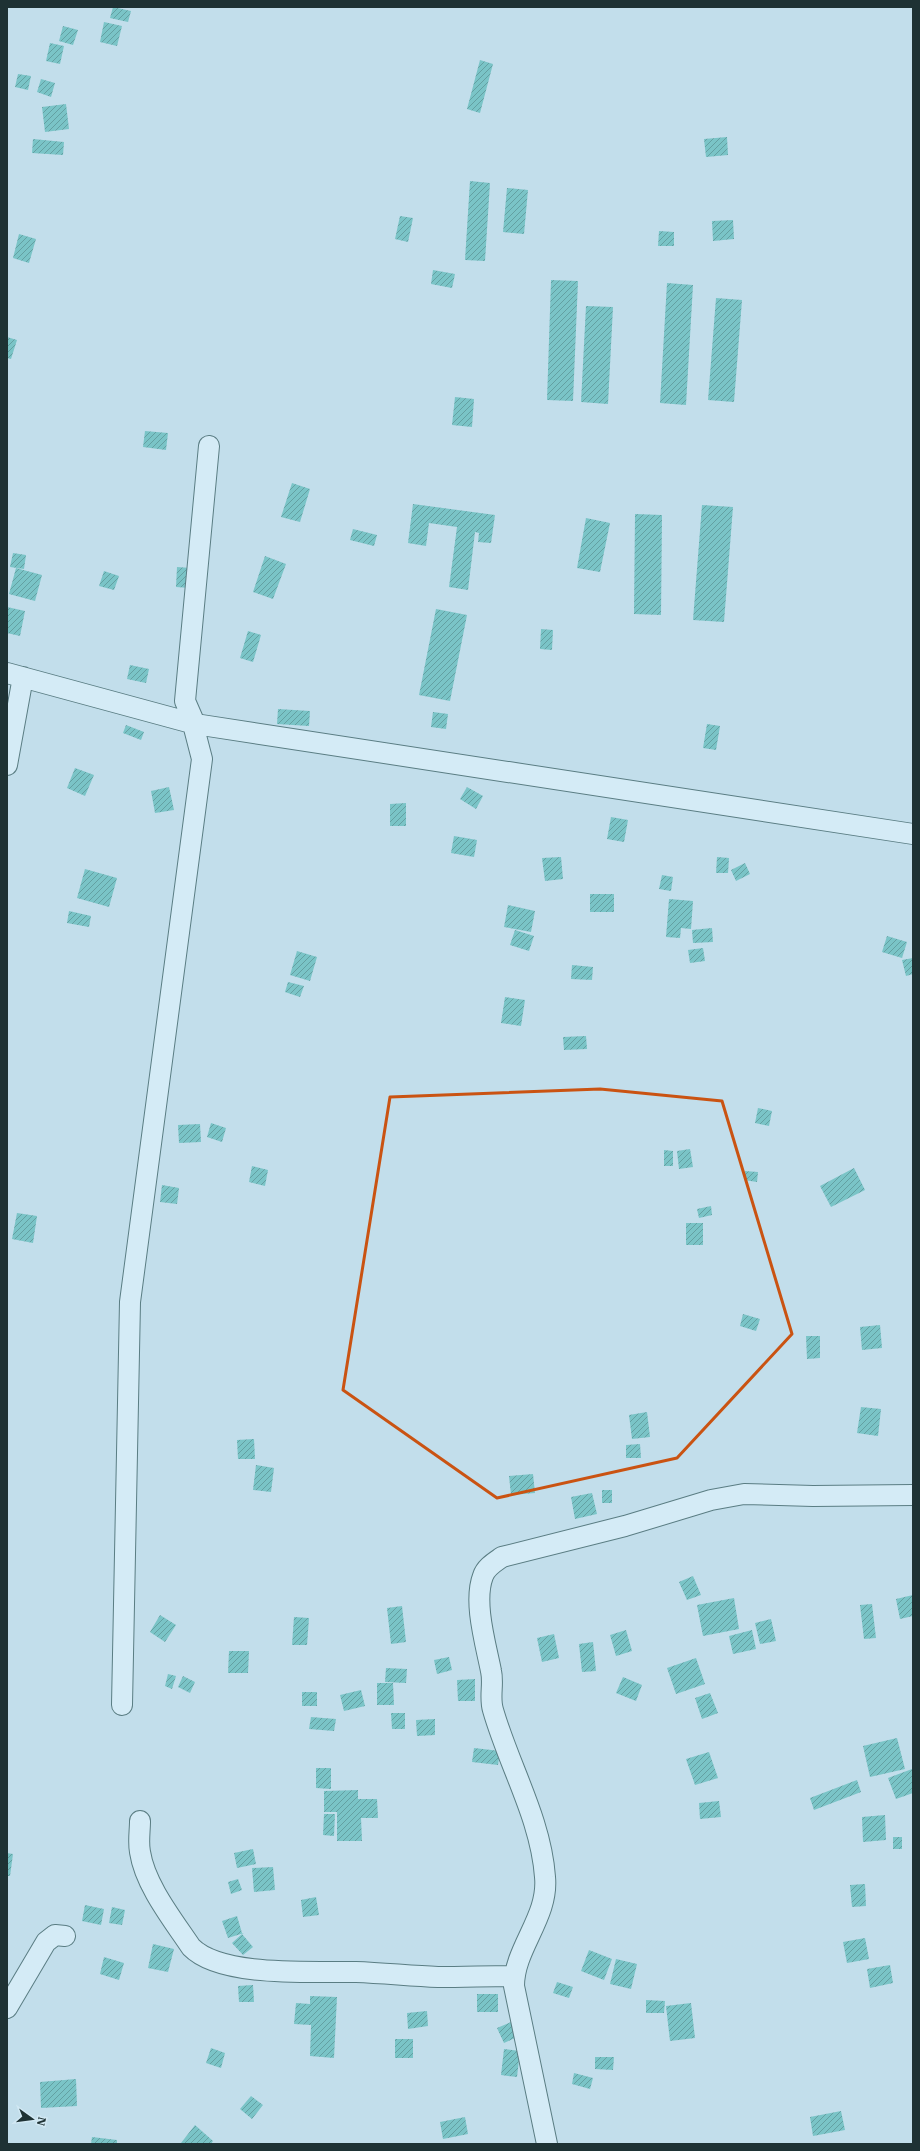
<svg xmlns="http://www.w3.org/2000/svg" width="920" height="2151" viewBox="0 0 920 2151" font-family="'IBM Plex Serif',serif">
  <defs>
    <pattern id="building-hatch" width="6" height="6" patternUnits="userSpaceOnUse"><rect width="6" height="6" fill="#7ac4c7"/><path d="M-1 1l2-2M0 6l6-6M5 7l2-2" fill="none" stroke="#63a0a2"/></pattern>
  </defs>
  <rect width="100%" height="100%" fill="#c2deeb"/>
  <!-- building -->
  <path fill="url(#building-hatch)" d="M 113,7 L 131,11 L 128,22 L 110,18 Z
    M 104,22 L 122,26 L 117,46 L 100,42 Z
    M 63,26 L 78,30 L 73,45 L 59,41 Z
    M 50,43 L 64,46 L 60,64 L 46,61 Z
    M 480,60 L 493,64 L 480,113 L 467,109 Z
    M 18,74 L 31,76 L 28,90 L 15,87 Z
    M 41,79 L 55,83 L 51,97 L 37,92 Z
    M 66,104 L 69,129 L 45,132 L 42,107 Z
    M 727,137 L 728,155 L 706,157 L 704,139 Z
    M 33,139 L 64,142 L 63,155 L 32,153 Z
    M 470,181 L 490,183 L 485,261 L 465,260 Z
    M 507,188 L 528,190 L 524,234 L 503,232 Z
    M 400,216 L 413,218 L 408,242 L 395,239 Z
    M 733,220 L 734,239 L 713,241 L 712,221 Z
    M 659,231 L 674,232 L 674,246 L 658,246 Z
    M 19,234 L 36,239 L 29,263 L 13,258 Z
    M 433,270 L 455,274 L 452,288 L 431,284 Z
    M 551,280 L 578,281 L 573,401 L 547,400 Z
    M 667,283 L 693,285 L 686,405 L 660,403 Z
    M 716,298 L 742,300 L 734,402 L 708,400 Z
    M 586,306 L 613,307 L 608,404 L 581,402 Z
    M 7,337 L 17,340 L 11,359 L 7,358 Z
    M 455,397 L 474,399 L 472,427 L 452,425 Z
    M 145,431 L 168,433 L 166,450 L 143,447 Z
    M 292,483 L 310,489 L 300,522 L 281,517 Z
    M 413,504 L 495,515 L 491,543 L 478,542 L 479,533 L 475,532 L 468,590 L 449,587 L 457,527 L 429,523 L 426,546 L 408,543 Z
    M 702,505 L 733,507 L 724,622 L 693,620 Z
    M 635,514 L 662,515 L 661,615 L 634,614 Z
    M 586,518 L 610,523 L 600,572 L 577,568 Z
    M 353,529 L 377,535 L 374,546 L 350,540 Z
    M 13,553 L 26,555 L 24,569 L 10,567 Z
    M 265,556 L 286,564 L 273,599 L 253,592 Z
    M 177,567 L 191,568 L 190,588 L 176,587 Z
    M 16,568 L 42,575 L 35,601 L 9,594 Z
    M 104,571 L 119,576 L 114,590 L 99,586 Z
    M 7,607 L 25,611 L 20,636 L 7,633 Z
    M 436,609 L 467,615 L 450,701 L 419,695 Z
    M 541,629 L 553,630 L 552,650 L 540,649 Z
    M 248,631 L 261,635 L 253,662 L 240,658 Z
    M 130,665 L 149,669 L 146,683 L 127,679 Z
    M 278,709 L 310,711 L 309,726 L 277,724 Z
    M 433,712 L 448,714 L 446,729 L 431,727 Z
    M 707,724 L 720,726 L 716,750 L 703,748 Z
    M 126,725 L 144,732 L 141,740 L 123,733 Z
    M 75,768 L 94,775 L 85,796 L 67,788 Z
    M 169,787 L 174,810 L 155,813 L 151,791 Z
    M 467,787 L 483,796 L 476,809 L 460,799 Z
    M 406,803 L 406,826 L 390,826 L 390,804 Z
    M 611,817 L 628,820 L 624,842 L 607,839 Z
    M 454,836 L 477,840 L 474,857 L 451,853 Z
    M 561,857 L 563,879 L 545,881 L 542,858 Z
    M 717,857 L 729,858 L 728,873 L 716,873 Z
    M 745,863 L 750,874 L 736,881 L 731,870 Z
    M 85,869 L 117,878 L 109,907 L 77,898 Z
    M 662,875 L 673,877 L 671,891 L 659,889 Z
    M 590,894 L 614,894 L 614,912 L 590,912 Z
    M 669,899 L 693,901 L 691,929 L 681,928 L 680,938 L 666,937 Z
    M 508,905 L 535,911 L 531,932 L 504,927 Z
    M 69,911 L 91,916 L 89,927 L 67,923 Z
    M 712,928 L 713,942 L 693,943 L 692,930 Z
    M 515,930 L 534,936 L 529,951 L 510,945 Z
    M 887,936 L 907,942 L 902,958 L 882,952 Z
    M 703,948 L 705,961 L 690,963 L 688,950 Z
    M 297,951 L 317,957 L 310,981 L 290,975 Z
    M 913,958 L 913,974 L 906,976 L 902,960 Z
    M 572,965 L 593,967 L 592,980 L 571,979 Z
    M 288,982 L 304,986 L 300,997 L 285,992 Z
    M 505,997 L 525,1000 L 521,1026 L 501,1023 Z
    M 586,1036 L 587,1049 L 564,1050 L 563,1037 Z
    M 758,1108 L 772,1111 L 769,1126 L 755,1123 Z
    M 211,1123 L 226,1128 L 222,1142 L 207,1137 Z
    M 200,1124 L 201,1142 L 179,1143 L 178,1125 Z
    M 690,1149 L 693,1167 L 679,1169 L 677,1151 Z
    M 664,1150 L 673,1151 L 673,1166 L 664,1166 Z
    M 252,1166 L 268,1170 L 265,1186 L 249,1182 Z
    M 854,1168 L 865,1190 L 831,1207 L 820,1186 Z
    M 745,1171 L 758,1172 L 757,1182 L 744,1180 Z
    M 162,1185 L 179,1188 L 177,1204 L 160,1202 Z
    M 711,1206 L 712,1215 L 699,1218 L 697,1209 Z
    M 17,1213 L 37,1216 L 33,1243 L 12,1239 Z
    M 686,1223 L 703,1223 L 703,1245 L 686,1245 Z
    M 743,1314 L 760,1319 L 756,1331 L 740,1326 Z
    M 880,1325 L 882,1348 L 862,1350 L 860,1327 Z
    M 806,1336 L 820,1336 L 820,1358 L 807,1359 Z
    M 861,1407 L 881,1409 L 878,1436 L 857,1433 Z
    M 647,1412 L 650,1437 L 632,1439 L 629,1415 Z
    M 254,1439 L 255,1459 L 238,1459 L 237,1440 Z
    M 640,1444 L 641,1458 L 626,1458 L 626,1445 Z
    M 256,1465 L 274,1468 L 271,1492 L 253,1490 Z
    M 533,1474 L 535,1493 L 511,1495 L 509,1476 Z
    M 602,1490 L 612,1490 L 612,1503 L 602,1503 Z
    M 592,1493 L 597,1514 L 575,1519 L 571,1497 Z
    M 693,1576 L 701,1595 L 687,1600 L 679,1582 Z
    M 913,1595 L 913,1616 L 900,1619 L 896,1599 Z
    M 734,1598 L 739,1629 L 703,1636 L 697,1605 Z
    M 872,1604 L 876,1638 L 864,1639 L 860,1605 Z
    M 402,1606 L 406,1642 L 391,1644 L 387,1608 Z
    M 160,1615 L 176,1625 L 165,1642 L 150,1632 Z
    M 294,1617 L 309,1618 L 307,1645 L 292,1645 Z
    M 771,1619 L 776,1641 L 760,1644 L 755,1623 Z
    M 626,1630 L 632,1651 L 616,1656 L 610,1635 Z
    M 752,1630 L 756,1649 L 733,1654 L 729,1636 Z
    M 554,1634 L 559,1658 L 542,1662 L 537,1638 Z
    M 593,1642 L 596,1671 L 582,1672 L 579,1644 Z
    M 229,1651 L 249,1651 L 248,1673 L 228,1673 Z
    M 449,1657 L 452,1670 L 437,1674 L 434,1660 Z
    M 696,1658 L 705,1684 L 676,1694 L 667,1668 Z
    M 386,1668 L 407,1669 L 406,1683 L 385,1682 Z
    M 168,1674 L 176,1676 L 172,1689 L 165,1686 Z
    M 183,1676 L 195,1682 L 190,1693 L 178,1687 Z
    M 623,1677 L 642,1685 L 636,1701 L 616,1693 Z
    M 475,1679 L 475,1701 L 458,1701 L 457,1680 Z
    M 377,1683 L 393,1683 L 394,1705 L 377,1705 Z
    M 361,1690 L 365,1706 L 344,1711 L 340,1695 Z
    M 302,1692 L 317,1692 L 317,1706 L 302,1706 Z
    M 710,1693 L 718,1713 L 702,1719 L 695,1698 Z
    M 391,1713 L 405,1713 L 405,1729 L 392,1729 Z
    M 311,1717 L 336,1719 L 334,1731 L 309,1729 Z
    M 435,1719 L 435,1735 L 417,1736 L 416,1720 Z
    M 897,1738 L 905,1769 L 870,1777 L 863,1746 Z
    M 474,1748 L 500,1751 L 498,1765 L 472,1762 Z
    M 709,1752 L 718,1778 L 695,1785 L 686,1759 Z
    M 316,1768 L 331,1768 L 331,1789 L 316,1788 Z
    M 912,1769 L 913,1793 L 896,1799 L 888,1778 Z
    M 857,1780 L 861,1792 L 814,1810 L 810,1798 Z
    M 358,1790 L 358,1799 L 377,1799 L 378,1818 L 361,1818 L 362,1841 L 337,1841 L 337,1812 L 324,1812 L 324,1791 Z
    M 719,1801 L 721,1817 L 700,1819 L 699,1803 Z
    M 324,1814 L 335,1814 L 334,1836 L 323,1835 Z
    M 885,1815 L 886,1840 L 863,1842 L 862,1817 Z
    M 893,1837 L 902,1837 L 902,1849 L 893,1849 Z
    M 253,1849 L 256,1864 L 237,1868 L 234,1853 Z
    M 7,1853 L 13,1854 L 10,1876 L 7,1876 Z
    M 273,1867 L 275,1890 L 254,1892 L 252,1868 Z
    M 238,1879 L 242,1890 L 231,1894 L 228,1882 Z
    M 865,1884 L 866,1906 L 852,1907 L 850,1885 Z
    M 316,1897 L 319,1915 L 303,1917 L 301,1900 Z
    M 85,1905 L 104,1909 L 101,1925 L 82,1921 Z
    M 112,1907 L 125,1910 L 122,1925 L 109,1923 Z
    M 237,1916 L 242,1933 L 244,1933 L 228,1938 L 222,1921 Z
    M 242,1934 L 253,1947 L 243,1955 L 232,1943 Z
    M 865,1938 L 869,1959 L 847,1963 L 843,1942 Z
    M 153,1944 L 174,1949 L 168,1972 L 148,1968 Z
    M 589,1950 L 612,1959 L 604,1980 L 581,1971 Z
    M 104,1957 L 124,1963 L 119,1980 L 100,1974 Z
    M 616,1959 L 637,1964 L 631,1989 L 610,1984 Z
    M 890,1965 L 893,1983 L 870,1988 L 867,1969 Z
    M 557,1982 L 573,1987 L 569,1998 L 553,1993 Z
    M 253,1985 L 254,2002 L 239,2002 L 238,1986 Z
    M 477,1994 L 498,1994 L 498,2012 L 477,2012 Z
    M 310,1996 L 337,1997 L 334,2058 L 310,2056 L 311,2025 L 294,2024 L 296,2003 L 310,2004 Z
    M 646,2000 L 665,2001 L 664,2013 L 646,2013 Z
    M 691,2003 L 695,2038 L 670,2041 L 666,2006 Z
    M 427,2011 L 428,2026 L 408,2029 L 407,2013 Z
    M 511,2022 L 517,2037 L 504,2043 L 497,2028 Z
    M 395,2039 L 413,2039 L 413,2058 L 395,2058 Z
    M 211,2048 L 225,2053 L 221,2068 L 206,2063 Z
    M 504,2049 L 520,2051 L 517,2077 L 501,2075 Z
    M 595,2057 L 614,2057 L 613,2070 L 595,2069 Z
    M 574,2073 L 593,2078 L 590,2089 L 572,2084 Z
    M 76,2079 L 77,2106 L 41,2108 L 40,2082 Z
    M 251,2096 L 263,2105 L 252,2119 L 240,2109 Z
    M 841,2111 L 845,2130 L 813,2136 L 810,2117 Z
    M 465,2117 L 468,2134 L 443,2139 L 440,2122 Z
    M 195,2125 L 213,2141 L 211,2144 L 181,2143 Z
    M 92,2137 L 117,2140 L 117,2144 L 91,2144 Z"/>
  <g fill="none" stroke-linecap="round" stroke-linejoin="round">
    <defs>
      <path id="street" d="M 7,673 L 195,724 L 913,834
        M 7,765 L 23,677
        M 122,1705 L 130,1302 L 202,759 L 194,728 L 195,724 L 185,701 L 209,446
        M 140,1821 C 140,1831 138,1842 140,1852 C 145,1885 173,1920 191,1947 C 221,1978 315,1971 356,1972 C 384,1973 411,1976 438,1977 C 464,1977 489,1976 514,1976
        M 7,2008 L 46,1942 L 55,1935 L 65,1936
        M 547,2144 L 514,1986 C 514,1948 549,1917 545,1877 C 541,1819 509,1766 493,1710 C 489,1697 494,1684 491,1671 C 486,1645 473,1602 483,1576 C 486,1567 495,1562 502,1557 L 625,1526 L 711,1500 L 744,1494 L 813,1496 L 913,1495"/>
    </defs>
    <!-- street casing -->
    <use href="#street" stroke="#5a7d83" stroke-width="22"/>
    <!-- street -->
    <use href="#street" stroke="#d4ebf6" stroke-width="20"/>
  </g>
  <!-- marked area -->
  <path fill="none" stroke="#ca5312" stroke-width="3" stroke-linejoin="round" d="M 600,1089 L 722,1101 L 792,1334 L 677,1458 L 497,1498 L 343,1390 L 390,1097 Z"/>
  <!-- border -->
  <rect width="920" height="2151" fill="none" stroke="#1e3234" stroke-width="16"/>
  <!-- north arrow -->
  <g transform="translate(32 2119) rotate(104)" stroke="#d1e8f3" stroke-width="3" paint-order="stroke">
  <path d="M0-3L7 15L0 10L-7 15Z" fill="#1e3234"/>
  <text y="-6" font-size="11" font-weight="bold" text-anchor="middle" fill="#1e3234">N</text>
  </g>
</svg>
